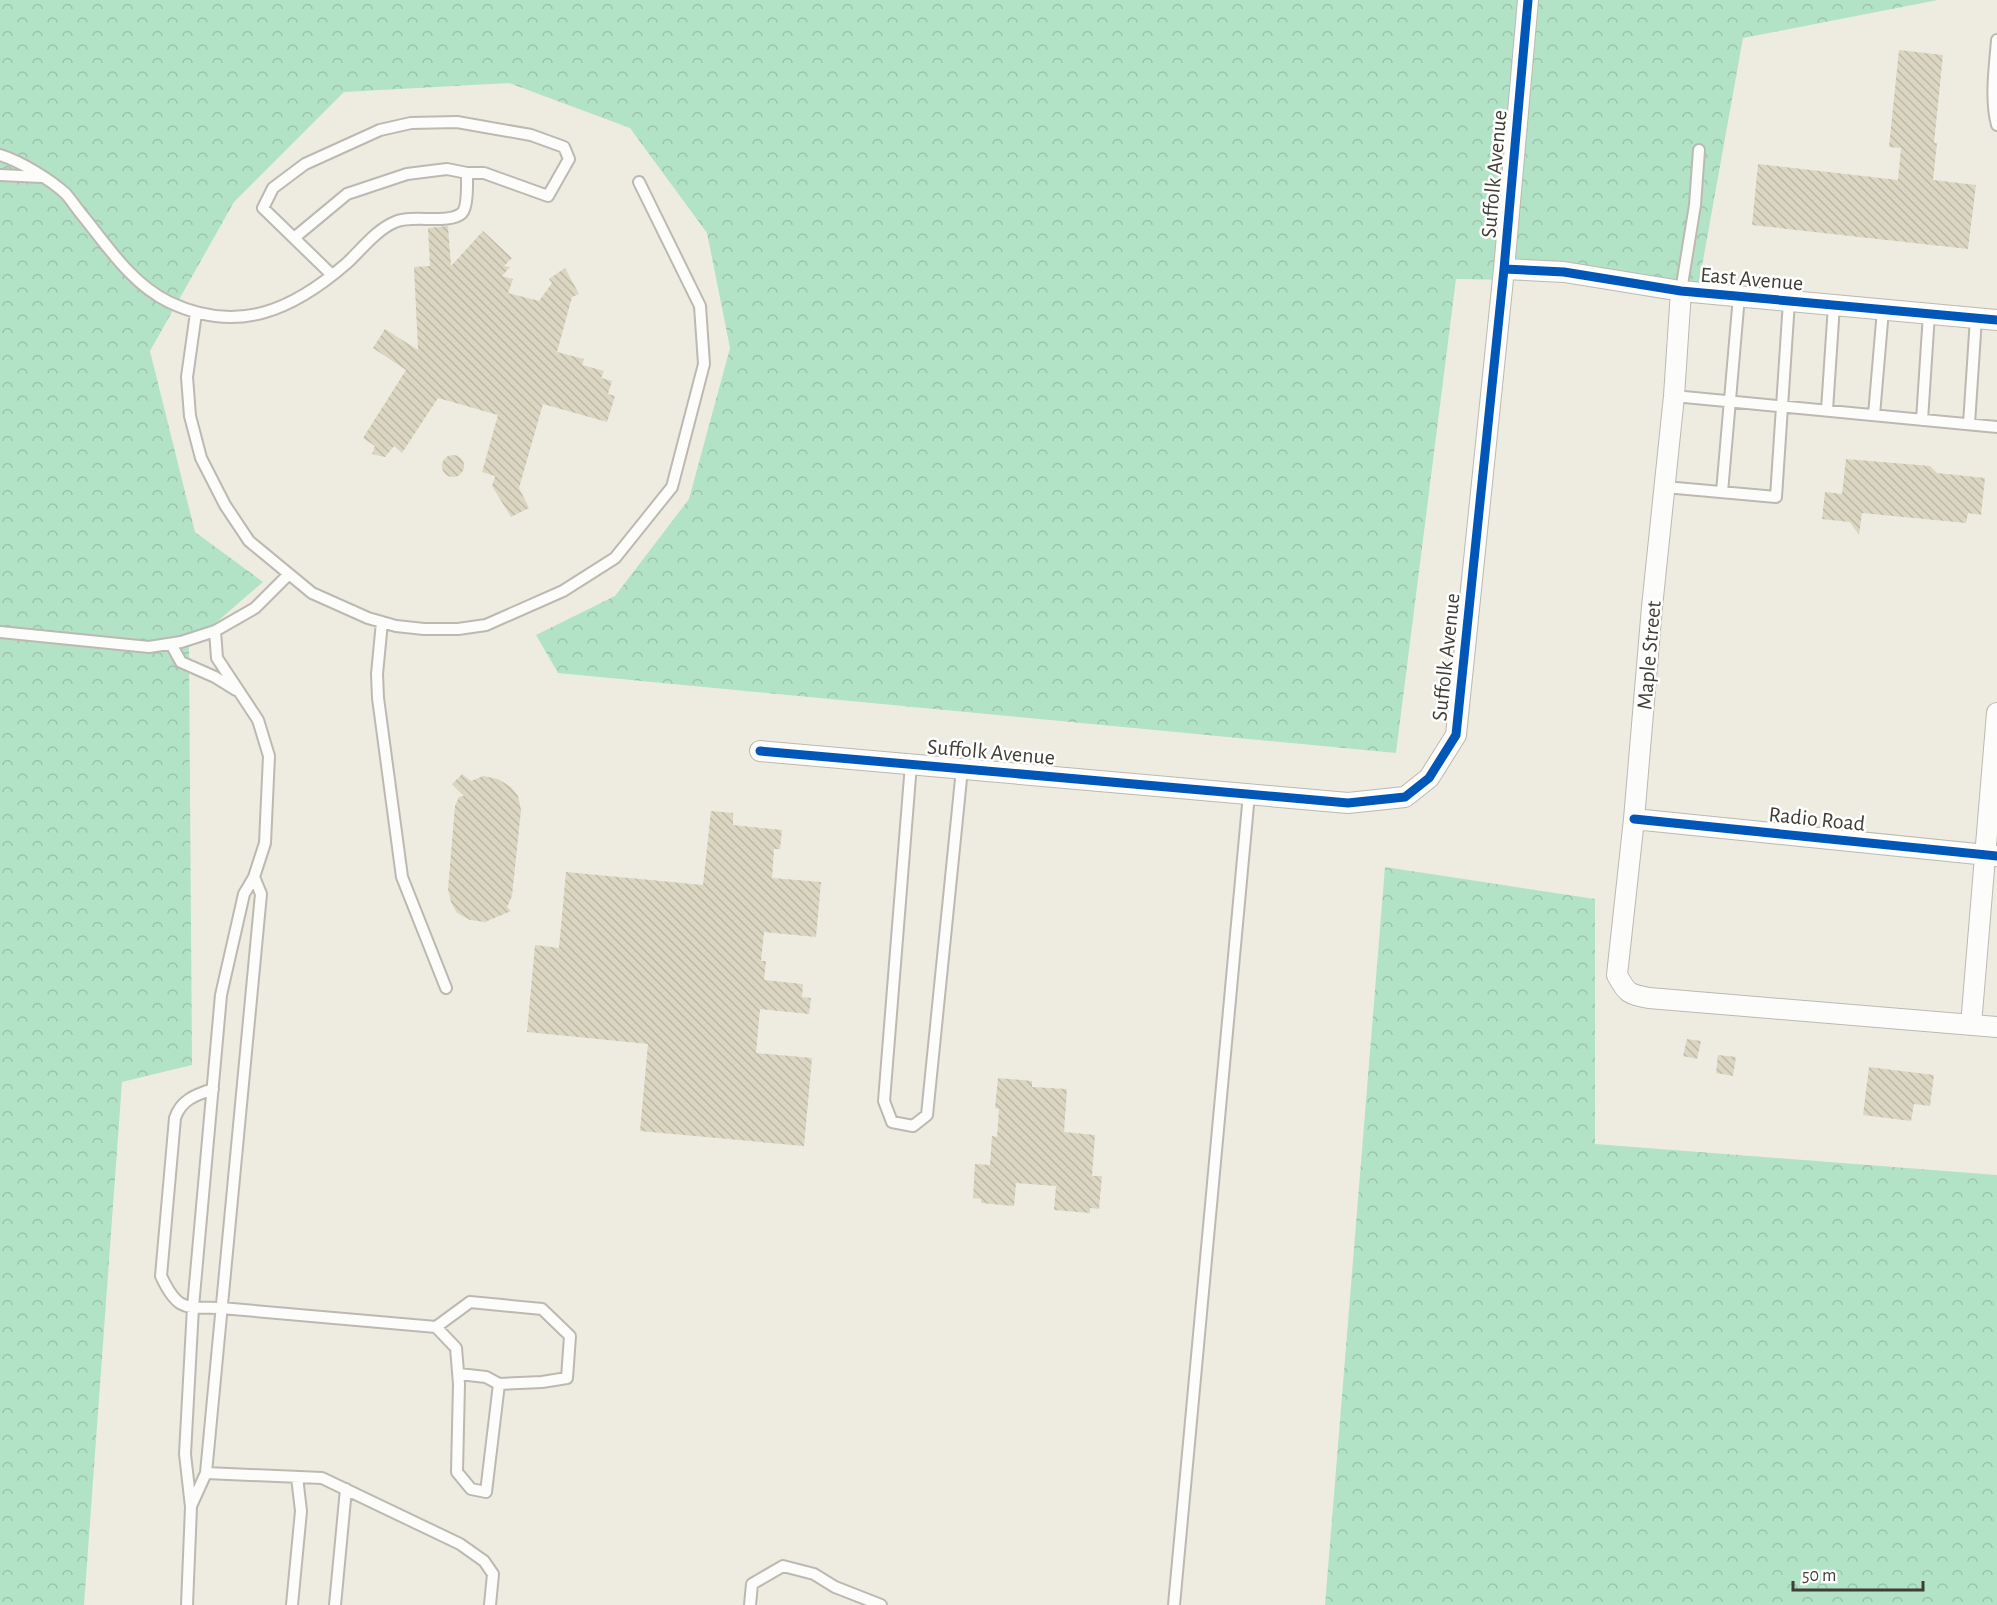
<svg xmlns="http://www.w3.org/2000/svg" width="1997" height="1605" viewBox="0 0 1997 1605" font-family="'Alegreya Sans',sans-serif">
  <defs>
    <pattern id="forest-crowns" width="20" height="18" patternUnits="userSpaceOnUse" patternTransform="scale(1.5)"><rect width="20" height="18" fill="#b3e3c6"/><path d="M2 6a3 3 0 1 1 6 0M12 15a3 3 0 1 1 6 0" fill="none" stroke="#9bc4ab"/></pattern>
    <pattern id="building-back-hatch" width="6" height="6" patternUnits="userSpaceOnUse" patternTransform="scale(1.5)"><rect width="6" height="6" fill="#dbd6c1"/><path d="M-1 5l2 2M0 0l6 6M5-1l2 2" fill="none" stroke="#bdb9a6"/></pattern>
  </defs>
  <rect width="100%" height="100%" fill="#eeece1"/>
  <!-- forest -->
  <path fill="url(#forest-crowns)" d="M 0,0 L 1938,0 L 1743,38 L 1699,283 L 1456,279 L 1396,753 L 558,673 L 536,635 L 615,596 L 689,499 L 730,348 L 707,233 L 630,128 L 509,83 L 344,92 L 234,202 L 150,351 L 195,532 L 263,582 L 189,646 L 192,1065 L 122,1082 L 84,1605 L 0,1605 Z
    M 1385,867 L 1595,899 L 1595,1144 L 1997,1175 L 1997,1605 L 1325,1605 Z"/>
  <!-- building -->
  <path fill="url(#building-back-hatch)" d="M 1899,50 L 1943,55 L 1934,143 L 1937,143 L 1933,180 L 1976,185 L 1968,249 L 1752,225 L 1758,164 L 1898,180 L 1901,148 L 1889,147 Z
    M 448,226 L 451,266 L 483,231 L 512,258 L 504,266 L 510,267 L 502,276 L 513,279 L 508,293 L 539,301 L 552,283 L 549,279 L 565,268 L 579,294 L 572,297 L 557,352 L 584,359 L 582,365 L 604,371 L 601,378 L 612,381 L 608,394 L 615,396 L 607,422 L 543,404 L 519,488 L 529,508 L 511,517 L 492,486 L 495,476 L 482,472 L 498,415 L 438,398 L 402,453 L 394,446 L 385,457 L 372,454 L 375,446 L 363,438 L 406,370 L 373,348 L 385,329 L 418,350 L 414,267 L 430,266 L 428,228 Z
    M442 466a11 11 0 1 1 22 0a11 11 0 1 1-22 0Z
    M 1846,459 L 1930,466 L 1937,473 L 1985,478 L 1981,515 L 1968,513 L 1966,523 L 1862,513 L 1859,535 L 1850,522 L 1822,519 L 1825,492 L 1842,494 Z
    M 462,774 L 471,781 L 483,776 L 498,779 L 511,787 L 518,796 L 521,810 L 512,896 L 507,907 L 511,911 L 485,922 L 470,920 L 457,913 L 451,902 L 448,889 L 455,806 L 459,797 L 464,796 L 452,784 Z
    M 711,811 L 733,813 L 733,825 L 782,830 L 780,849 L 774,849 L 772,878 L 821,882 L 816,937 L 764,932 L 761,961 L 766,961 L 764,980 L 803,984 L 802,997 L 811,998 L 809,1014 L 760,1009 L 756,1053 L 812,1058 L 804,1146 L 640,1131 L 648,1044 L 527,1032 L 535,945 L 559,948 L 566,872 L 703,885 Z
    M 1687,1039 L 1701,1041 L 1697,1059 L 1683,1056 Z
    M 1718,1055 L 1736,1057 L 1733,1076 L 1716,1073 Z
    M 1869,1067 L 1934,1075 L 1930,1106 L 1914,1104 L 1911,1121 L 1863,1115 Z
    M 998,1078 L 1032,1081 L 1032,1087 L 1067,1089 L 1064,1132 L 1095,1135 L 1092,1176 L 1102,1176 L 1099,1209 L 1090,1208 L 1090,1213 L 1054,1210 L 1056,1186 L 1016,1183 L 1014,1206 L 981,1203 L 981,1199 L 973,1198 L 975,1164 L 990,1165 L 992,1136 L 997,1137 L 999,1109 L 995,1108 Z"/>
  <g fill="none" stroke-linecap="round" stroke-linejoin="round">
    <defs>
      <path id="service" d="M 1997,40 C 1995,67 1990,98 1997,125
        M 0,155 C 20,161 51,180 66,194 C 72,201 77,209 83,216 C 108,247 132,284 169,302 C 238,335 293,310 347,263 C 362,249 376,230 395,222 C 412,214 449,225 462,213 C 468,207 467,181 467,173 L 484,173 L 548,196 L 569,159 L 564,147 L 531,135 L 457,122 L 411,123 L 380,130 L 305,164 L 273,188 L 263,208 L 332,275
        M 0,175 L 42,177
        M 294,238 L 347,194 L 407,174 L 447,169 L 467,173
        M 1681,291 L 1695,205 L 1699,150
        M 196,313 L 187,377 L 190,416 L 201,458 L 225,505 L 249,541 L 312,593 L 368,618 L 396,626 L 424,629 L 458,629 L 486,625 L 563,591 L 615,558 L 672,487 L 704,364 L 700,306 L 639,182
        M 1674,396 L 1997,427
        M 1827,410 L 1834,305
        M 1874,415 L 1883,310
        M 1922,420 L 1929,314
        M 1969,424 L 1976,318
        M 1665,487 L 1776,497 L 1789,301
        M 1722,492 L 1739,296
        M 382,622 L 377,674 L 378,698 L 402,877 L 446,988
        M 0,632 L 149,647 L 181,642 L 215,631 L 255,608 L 289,574
        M 171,644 L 181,662 L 215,677 L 236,690
        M 911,764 L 884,1101 L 892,1122 L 913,1126 L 927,1115 L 962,769
        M 213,1089 C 195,1095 181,1100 175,1118 L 161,1276 C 178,1312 185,1307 221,1308 L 436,1327 L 456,1348 L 459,1384 L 457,1472 L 471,1489 L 486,1492 L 499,1384 L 486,1377 L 459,1374
        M 436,1327 L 470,1302 L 542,1309 L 570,1336 L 567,1378 L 542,1382 L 499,1384
        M 206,1473 L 322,1478 L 460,1544 L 484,1561 L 493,1574 L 490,1605
        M 191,1506 L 206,1473 L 261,894 L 254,877
        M 187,1605 L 191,1507 L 185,1454 L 193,1307 L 221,995 L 244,894 L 254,877 L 265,843 L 269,756 L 258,720 L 217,658 L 215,631
        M 292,1605 L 301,1511 L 297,1477
        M 335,1605 L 346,1489
        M 750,1605 L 752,1584 L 783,1566 L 814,1574 L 835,1587 L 881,1605
        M 1174,1605 L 1249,794"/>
      <path id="minor" d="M 1504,269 L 1564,272 L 1681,291 L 1997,320
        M 1681,291 L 1674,396 L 1652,607 L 1634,819 L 1617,975 C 1627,994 1629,994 1649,998 L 1997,1027
        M 760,751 L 1348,803 L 1405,797 L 1429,778 L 1456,735 L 1504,269 L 1528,0
        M 1634,819 L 1997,856
        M 1971,1025 L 1997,713"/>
    </defs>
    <!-- service casing -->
    <use href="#service" stroke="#bbb9b1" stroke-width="14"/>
    <!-- minor casing -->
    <use href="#minor" stroke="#bbb9b1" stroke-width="22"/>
    <!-- service -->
    <use href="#service" stroke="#fcfcfa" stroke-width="10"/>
    <!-- minor -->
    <use href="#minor" stroke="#fcfcfa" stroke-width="20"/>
    <defs>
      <path id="cycleway" d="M 1504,269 L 1564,272 L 1681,291 L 1997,320
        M 760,751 L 1348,803 L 1405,797 L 1429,778 L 1456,735 L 1504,269 L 1528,0
        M 1634,819 L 1997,856"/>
    </defs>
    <!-- cycleway casing -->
    <use href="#cycleway" stroke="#fff" stroke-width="13"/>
    <!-- cycleway -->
    <use href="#cycleway" stroke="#0057b8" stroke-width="9"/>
  </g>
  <g text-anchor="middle" stroke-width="5" stroke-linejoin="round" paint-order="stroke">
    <!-- street labels -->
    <g font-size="22" fill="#3f3d35" stroke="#fff">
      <text transform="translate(1493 174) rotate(-85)" y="8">Suffolk Avenue</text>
      <text transform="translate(1752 278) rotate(5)" y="8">East Avenue</text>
      <text transform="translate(1648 655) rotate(-85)" y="8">Maple Street</text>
      <text transform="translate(1445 657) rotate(-84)" y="8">Suffolk Avenue</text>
      <text transform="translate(991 751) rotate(5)" y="8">Suffolk Avenue</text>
      <text transform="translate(1817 818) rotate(6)" y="8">Radio Road</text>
    </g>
  </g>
  <!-- scale -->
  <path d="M1793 1581v9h130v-9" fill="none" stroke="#3f3d35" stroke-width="3"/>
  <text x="1802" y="1581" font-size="18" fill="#3f3d35" stroke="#ffffff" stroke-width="4.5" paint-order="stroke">50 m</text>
</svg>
